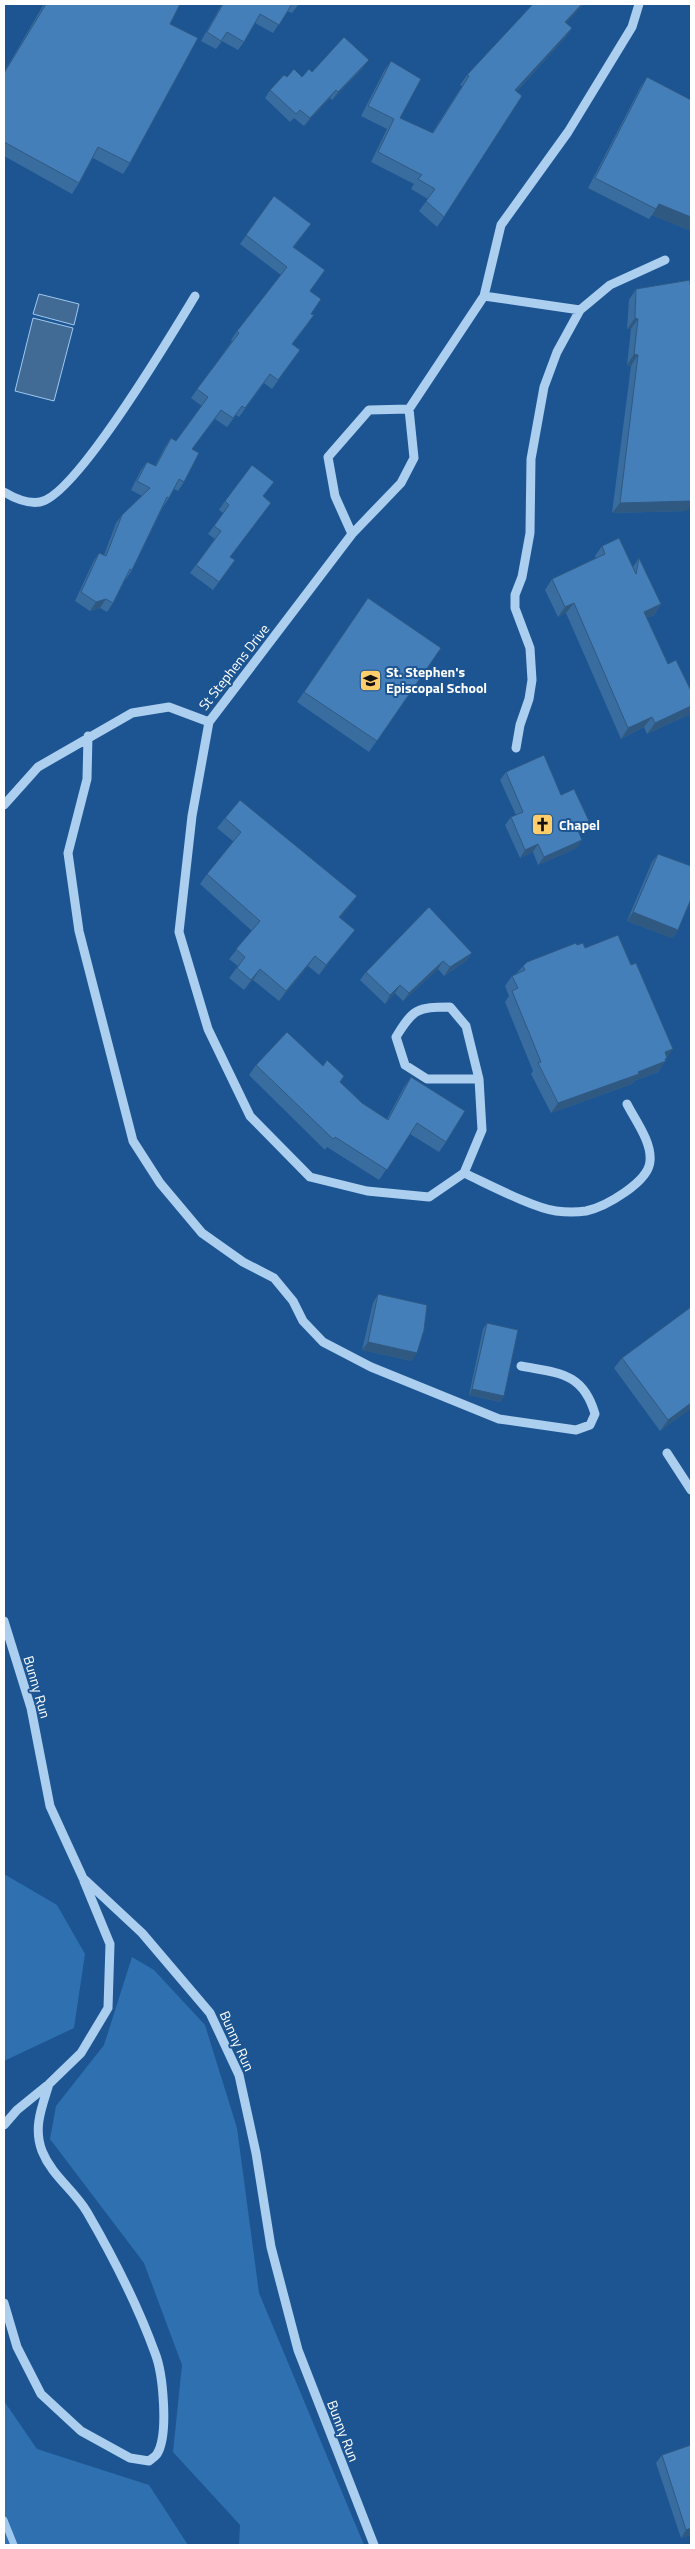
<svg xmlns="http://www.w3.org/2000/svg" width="695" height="2549" viewBox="0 0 695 2549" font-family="'Titillium Web',sans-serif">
  <rect width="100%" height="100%" fill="#1c5592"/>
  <!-- green -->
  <path fill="#2f70b0" d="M 4,1874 L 57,1905 L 85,1954 L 74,2028 L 4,2061 Z
    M 132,1957 L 154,1970 L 205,2025 L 237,2128 L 259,2293 L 364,2545 L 239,2545 L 240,2525 L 173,2452 L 182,2365 L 144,2263 L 50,2139 L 56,2106 L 104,2045 Z
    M 4,2401 L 37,2449 L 149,2485 L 188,2545 L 4,2545 Z"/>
  <!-- water -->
  <path fill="#416a95" stroke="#a0c9f0" d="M 39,294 L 79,304 L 74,325 L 33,314 Z
    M 33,318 L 73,328 L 54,401 L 15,391 Z"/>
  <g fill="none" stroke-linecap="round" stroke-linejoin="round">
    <!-- stream -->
    <path stroke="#a0c9f0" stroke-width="7" d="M 4,2520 L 14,2545"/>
    <!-- minor -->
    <path stroke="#acceef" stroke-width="9" d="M 484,296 L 580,310 L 610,285 L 665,260
      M 409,409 L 484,296 L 501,225 L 568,132 L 632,27 L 639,4
      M 4,492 C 14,498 27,504 40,502 C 76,496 173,332 195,296
      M 209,722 L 192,816 L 179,932 L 208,1029 L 250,1116 L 310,1177 L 367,1191 L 429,1197 L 464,1173 L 482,1130 L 479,1079 L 466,1026 L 450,1007 C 417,1007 413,1009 396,1037 L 405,1065 L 427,1079 L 479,1079
      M 88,736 L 87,779 L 68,853 L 79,931 L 133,1141 L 160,1183 L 202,1233 L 243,1262 L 274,1278 L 293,1301 L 303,1321 L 323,1342 L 371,1367 L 499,1419 L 576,1430 L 590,1425 L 595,1414 C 583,1372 558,1373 521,1366
      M 516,748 L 520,725 L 529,699 L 532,680 L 530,648 L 515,608 L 515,595 L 522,577 L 530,533 L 531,459 L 544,387 L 557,352 L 580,310
      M 4,805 L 38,767 L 132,713 L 169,707 L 209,722 L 352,534 L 401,483 L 414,458 L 409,409 L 369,410 L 328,457 L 335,496 L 352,534
      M 464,1173 C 486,1183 533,1208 556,1211 C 565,1212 578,1212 586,1211 C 605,1207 649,1182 650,1161 C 652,1142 635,1120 627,1104
      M 667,1453 L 691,1490
      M 4,1621 L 31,1708 L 50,1806 L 83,1878 L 142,1933 L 210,2013 L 239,2075 L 256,2153 L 271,2247 L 298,2350 L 374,2545
      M 4,2125 L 17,2110 L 49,2084 L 81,2053 L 108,2008 L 110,1944 L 84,1881
      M 4,2303 L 17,2347 L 41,2394 L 81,2431 L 130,2458 L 149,2461 C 151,2459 156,2456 157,2454 C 169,2435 163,2373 155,2353 C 138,2306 112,2255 87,2212 C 74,2190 52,2176 42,2151 C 33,2127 42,2107 49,2084"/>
  </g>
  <!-- wall -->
  <path fill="#3a6d9f" d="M 44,4 L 180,4 L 170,24 L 130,163 L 123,174 L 93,158 L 79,183 L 72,194 L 4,156 L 4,72 Z
    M 222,4 L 299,4 L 292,13 L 287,11 L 273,33 L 255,23 L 244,42 L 238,50 L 222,41 L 216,49 L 201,41 Z
    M 533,4 L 584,4 L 566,23 L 572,28 L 565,38 L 516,92 L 444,217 L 437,227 L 419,211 L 428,199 L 411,189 L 414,184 L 371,162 L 387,129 L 361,116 L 384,71 L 391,61 L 400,118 L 432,133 L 462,86 L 460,85 L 467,75 Z
    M 363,68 L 332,100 L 330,98 L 304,126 L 294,118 L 290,122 L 265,98 L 270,90 L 287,77 L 302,77 L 312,72 Z
    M 647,77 L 691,100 L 691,231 L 652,215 L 649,219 L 588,188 L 640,88 Z
    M 274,196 L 311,224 L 294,247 L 310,291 L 311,314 L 308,324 L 292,344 L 300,350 L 272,389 L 264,383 L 239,417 L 236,415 L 227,427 L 215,419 L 192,449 L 184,482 L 178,491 L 174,489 L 169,498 L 163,507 L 132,570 L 126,579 L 125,578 L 113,603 L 107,612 L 100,608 L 90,611 L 75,601 L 93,562 L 99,553 L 104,555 L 116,523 L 122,515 L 142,496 L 131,490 L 141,470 L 147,462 L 155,466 L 165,447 L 171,438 L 176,441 L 202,406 L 191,398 L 232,341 L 231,340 L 237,331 L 281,275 L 240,244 Z
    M 690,285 L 687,511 L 612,513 L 631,366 L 627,365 L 631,329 L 627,329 L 629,300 L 636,289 Z
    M 263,497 L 230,557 L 235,560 L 213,590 L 190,573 L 215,539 L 208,534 L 223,513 L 219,510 L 225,501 Z
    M 602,546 L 633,567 L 639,558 L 661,604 L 654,615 L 647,618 L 668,664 L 691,691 L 691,712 L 690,714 L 647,734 L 644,727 L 621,739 L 566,613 L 558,617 L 545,590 L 552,579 L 596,558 L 595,556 Z
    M 368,598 L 441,648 L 369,752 L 297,702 Z
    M 506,772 L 589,821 L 583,829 L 579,831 L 577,848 L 538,865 L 533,852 L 520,858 L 505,825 L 511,817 L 516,815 L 500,780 Z
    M 225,818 L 357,896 L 340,918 L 355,930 L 319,975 L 308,966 L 279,1001 L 253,980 L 244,990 L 229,978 L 238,966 L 229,959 L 252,931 L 200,884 L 207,874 L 234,842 L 217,828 Z
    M 658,854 L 678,930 L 672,938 L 627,921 L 652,862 Z
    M 577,945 L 585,948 L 667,1058 L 658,1072 L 634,1081 L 632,1084 L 551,1113 L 531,1074 L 533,1071 L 505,1002 L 509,996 L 505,986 L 512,976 L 517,973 L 523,966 Z
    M 472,953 L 466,961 L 444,976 L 438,969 L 403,1001 L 395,993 L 385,1004 L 360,980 L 366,972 Z
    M 256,1065 L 340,1082 L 362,1103 L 387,1119 L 404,1087 L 411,1077 L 446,1142 L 439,1152 L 410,1134 L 379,1180 L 327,1147 L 325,1150 L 249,1075 Z
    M 378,1294 L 412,1361 L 362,1350 L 373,1303 Z
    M 691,1307 L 691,1408 L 660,1431 L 614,1368 L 622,1358 Z
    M 487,1323 L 504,1396 L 500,1402 L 469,1395 L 483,1329 Z
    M 662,2455 L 691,2535 L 681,2538 L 656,2463 Z"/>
  <!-- shaded-wall -->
  <path fill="#305982" d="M 582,4 L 584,4 L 558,32 L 565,22 Z
    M 572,28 L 565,38 L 508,100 L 515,90 Z
    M 369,60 L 363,68 L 332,100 L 338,92 Z
    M 336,90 L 330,98 L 304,126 L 310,118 Z
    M 659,204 L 691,217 L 691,231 L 652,215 Z
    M 635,318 L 638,319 L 631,329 L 627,329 Z
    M 634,354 L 638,355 L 631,366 L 627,365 Z
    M 691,501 L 691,506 L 687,511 L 612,513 L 620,503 Z
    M 106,599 L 100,608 L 90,611 L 96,602 Z
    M 574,603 L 566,613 L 558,617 L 565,607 Z
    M 661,604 L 654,615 L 637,623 L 644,612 Z
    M 691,706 L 691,712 L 690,714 L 647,734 L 655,723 Z
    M 652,717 L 644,727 L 621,739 L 628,728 Z
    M 589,821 L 583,829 L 571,835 L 576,826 Z
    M 582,840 L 577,848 L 538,865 L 544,857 Z
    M 538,844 L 533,852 L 520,858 L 525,850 Z
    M 357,896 L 350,906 L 332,928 L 339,917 Z
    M 633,912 L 678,930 L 672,938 L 627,921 Z
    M 355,930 L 319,975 L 326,965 Z
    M 472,953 L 466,961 L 444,976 L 450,967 Z
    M 315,956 L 308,966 L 279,1001 L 286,991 Z
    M 443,961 L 438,969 L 403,1001 L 409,993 Z
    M 260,969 L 253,980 L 244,990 L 251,980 Z
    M 400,985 L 395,993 L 385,1004 L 390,995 Z
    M 673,1049 L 658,1072 L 634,1081 L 632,1084 L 551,1113 L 558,1103 L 638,1072 L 665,1052 Z
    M 368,1342 L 417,1353 L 412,1361 L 362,1350 Z
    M 472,1389 L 504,1396 L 500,1402 L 469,1395 Z
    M 691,1403 L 691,1408 L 660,1431 L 668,1420 Z
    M 691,2528 L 691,2535 L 681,2538 L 686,2530 Z"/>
  <!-- building -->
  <path fill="#447fb9" stroke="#305982" d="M 46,4 L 180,4 L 170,24 L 198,38 L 130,163 L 98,147 L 79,183 L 4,142 L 4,73 Z
    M 223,4 L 292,4 L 279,25 L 260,14 L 244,42 L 227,32 L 221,41 L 207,32 Z
    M 533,4 L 582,4 L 565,22 L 572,28 L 515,90 L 522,96 L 444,217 L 426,201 L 435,189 L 418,179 L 422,175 L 378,152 L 394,119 L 368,106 L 391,61 L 421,79 L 400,118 L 433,133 L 469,76 L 467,75 Z
    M 344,37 L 369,60 L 338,92 L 336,90 L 310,118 L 300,110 L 296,114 L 270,90 L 284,75 L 287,77 L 294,69 L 302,77 L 309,69 L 312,72 Z
    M 647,77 L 691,100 L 691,217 L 659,204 L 656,209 L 595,178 Z
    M 274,196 L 311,224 L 293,247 L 325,270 L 310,291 L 321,299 L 311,314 L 314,315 L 292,344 L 300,350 L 278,380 L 270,374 L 245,408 L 242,406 L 233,418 L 221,410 L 192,449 L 199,453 L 184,482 L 179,479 L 169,498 L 167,497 L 132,570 L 130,569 L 113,603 L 106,599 L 96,602 L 81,592 L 99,553 L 106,556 L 122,515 L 150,488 L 137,481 L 147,462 L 156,466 L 171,438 L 176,441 L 208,397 L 197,389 L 239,333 L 237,331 L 287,267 L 246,235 Z
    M 690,280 L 690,285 L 691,286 L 691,501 L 620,503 L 638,355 L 634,354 L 638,319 L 635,318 L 636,289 Z
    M 252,465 L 274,482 L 263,496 L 271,503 L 230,557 L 235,560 L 219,582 L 196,565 L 221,531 L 214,526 L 229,505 L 225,501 Z
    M 619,538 L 636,574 L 639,558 L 661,604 L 644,612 L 668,664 L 676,660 L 691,691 L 691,706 L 655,723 L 652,717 L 628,728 L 574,603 L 565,607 L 552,579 L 605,554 L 602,546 Z
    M 368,598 L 441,648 L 377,741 L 304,692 Z
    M 544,755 L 561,795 L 574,789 L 589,821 L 576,826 L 582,840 L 544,857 L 538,844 L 525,850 L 511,817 L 523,812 L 506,772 Z
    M 240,800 L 357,896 L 339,917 L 355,930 L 326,965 L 315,956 L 286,991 L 260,969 L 251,980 L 237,968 L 245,957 L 236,949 L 260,921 L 207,874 L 241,832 L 225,818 Z
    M 658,854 L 691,866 L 691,899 L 678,930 L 633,912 Z
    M 429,907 L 472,953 L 450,967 L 443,961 L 409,993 L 400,985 L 390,995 L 366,972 Z
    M 618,935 L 631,965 L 636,963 L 673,1049 L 665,1052 L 667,1058 L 665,1059 L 666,1061 L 638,1072 L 639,1074 L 558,1103 L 538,1063 L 541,1062 L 512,991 L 518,988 L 512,976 L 525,970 L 523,966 L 527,962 L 576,943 L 577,945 L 583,943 L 585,948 Z
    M 287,1032 L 323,1066 L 327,1060 L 344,1076 L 340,1082 L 362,1103 L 388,1120 L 411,1077 L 465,1111 L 446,1142 L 417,1123 L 387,1170 L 335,1137 L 333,1139 L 256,1065 Z
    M 378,1294 L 427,1305 L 424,1330 L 417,1353 L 368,1342 Z
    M 691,1307 L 691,1403 L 668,1420 L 622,1358 Z
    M 487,1323 L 518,1330 L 504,1396 L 472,1389 Z
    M 691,2445 L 691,2528 L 686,2530 L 662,2455 Z"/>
  <!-- icons -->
  <defs>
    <symbol id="university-square" viewBox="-11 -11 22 22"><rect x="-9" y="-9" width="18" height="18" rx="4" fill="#ffcd6a" stroke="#1c5592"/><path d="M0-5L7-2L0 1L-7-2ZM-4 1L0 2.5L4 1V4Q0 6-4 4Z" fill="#111"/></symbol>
    <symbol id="church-square" viewBox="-11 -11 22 22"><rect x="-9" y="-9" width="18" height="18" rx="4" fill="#ffcd6a" stroke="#1c5592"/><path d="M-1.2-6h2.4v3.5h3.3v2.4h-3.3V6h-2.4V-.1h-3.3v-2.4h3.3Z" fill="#111"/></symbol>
  </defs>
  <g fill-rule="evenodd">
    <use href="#university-square" x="358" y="668" width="25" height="25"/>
    <use href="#church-square" x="530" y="812" width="25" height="25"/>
  </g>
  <g text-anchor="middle" stroke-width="4" stroke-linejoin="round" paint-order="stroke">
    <!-- street labels -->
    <g font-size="14" fill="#fff" stroke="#1c5592">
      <text transform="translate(234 667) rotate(-52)" y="5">St Stephens Drive</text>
      <text transform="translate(37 1687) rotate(74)" y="5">Bunny Run</text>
      <text transform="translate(237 2041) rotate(66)" y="5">Bunny Run</text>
      <text transform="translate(343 2431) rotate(69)" y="5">Bunny Run</text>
    </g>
    <!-- poi labels -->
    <g font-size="14" font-weight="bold" fill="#fff" stroke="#1c5592" text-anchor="start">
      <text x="386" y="677">St. Stephen's<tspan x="386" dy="16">Episcopal School</tspan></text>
      <text x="559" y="830">Chapel</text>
    </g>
  </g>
  <!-- border -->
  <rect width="695" height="2549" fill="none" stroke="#ffffff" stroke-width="10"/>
</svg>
